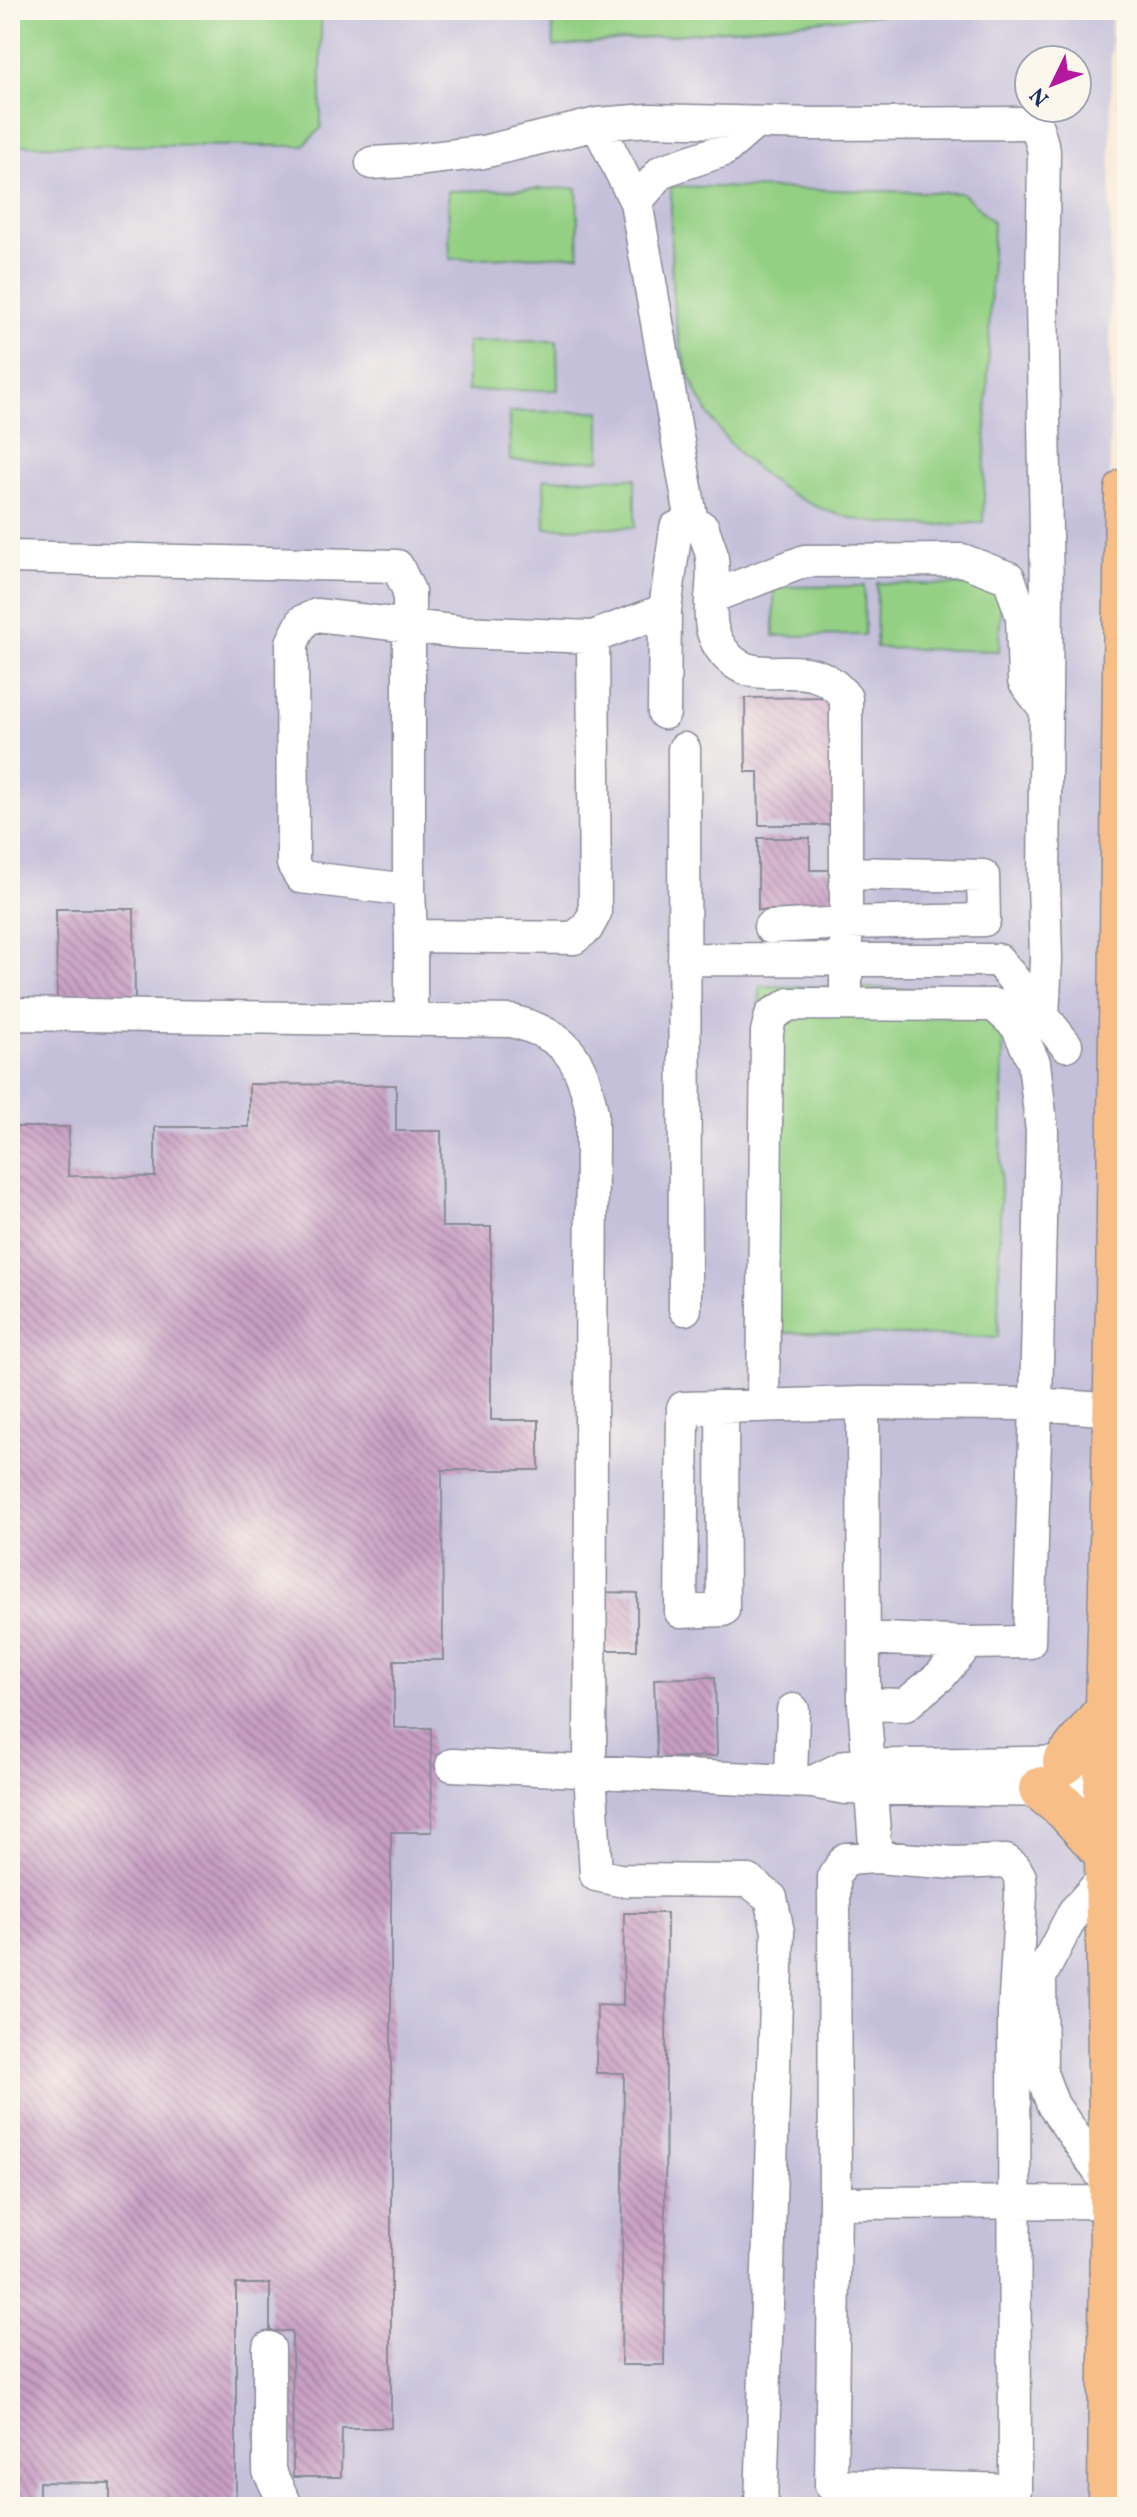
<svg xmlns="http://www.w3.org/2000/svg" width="1137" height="2517" viewBox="0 0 1137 2517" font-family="Vollkorn,serif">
  <defs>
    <pattern id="building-back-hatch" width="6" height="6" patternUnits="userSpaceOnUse" patternTransform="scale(2)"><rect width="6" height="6" fill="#c89ec3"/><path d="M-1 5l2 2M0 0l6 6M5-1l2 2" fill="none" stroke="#a281a2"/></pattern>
  </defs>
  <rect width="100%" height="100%" fill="#fbf7ec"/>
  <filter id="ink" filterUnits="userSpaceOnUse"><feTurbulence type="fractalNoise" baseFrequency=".0125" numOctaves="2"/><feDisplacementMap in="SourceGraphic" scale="16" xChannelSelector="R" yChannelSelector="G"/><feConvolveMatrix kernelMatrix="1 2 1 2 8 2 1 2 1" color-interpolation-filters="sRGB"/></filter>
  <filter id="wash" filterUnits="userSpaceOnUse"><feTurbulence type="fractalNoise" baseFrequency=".006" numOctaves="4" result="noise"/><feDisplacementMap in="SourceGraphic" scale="32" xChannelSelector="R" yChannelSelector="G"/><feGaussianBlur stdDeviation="1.8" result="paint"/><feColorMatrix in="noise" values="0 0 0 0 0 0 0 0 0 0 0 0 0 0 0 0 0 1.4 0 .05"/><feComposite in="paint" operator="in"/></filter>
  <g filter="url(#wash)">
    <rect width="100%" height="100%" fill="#f7e7d2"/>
    <!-- industrial -->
    <path fill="#c5c0da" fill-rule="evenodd" d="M 10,10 L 1111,10 L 1104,2507 L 10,2507 ZM 1029,60 L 1077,60 L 1077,108 L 1029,108 Z"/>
    <!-- green -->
    <path fill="#94d084" stroke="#588071" stroke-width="2" d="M 10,10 L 321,10 L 321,128 L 303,146 L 10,145 Z
      M 551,10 L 885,10 L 885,14 L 554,47 Z
      M 671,186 L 963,193 L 993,222 L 983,522 C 896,531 823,527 754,467 C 715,434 692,394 680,344 C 669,298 671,235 671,186 Z
      M 577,188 L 579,255 L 450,259 L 448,191 Z
      M 557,341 L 558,390 L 467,391 L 467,342 Z
      M 600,411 L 600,460 L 510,461 L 509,412 Z
      M 635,478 L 635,527 L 545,528 L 544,479 Z
      M 877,583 L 1001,586 L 999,651 L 876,648 Z
      M 864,586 L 865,635 L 774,636 L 774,587 Z
      M 760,986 L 1004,991 L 998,1337 L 754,1332 Z"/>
    <g id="blocks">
      <!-- building -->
      <path fill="url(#building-back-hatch)" d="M 833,697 L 835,825 L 759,825 L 758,772 L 746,772 L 745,698 Z
        M 758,838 L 810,838 L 810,870 L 833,870 L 833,910 L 758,910 Z
        M 56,909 L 134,909 L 135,1002 L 57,1002 Z
        M 249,1084 L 396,1085 L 396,1131 L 441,1131 L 442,1227 L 491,1227 L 491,1420 L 539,1420 L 539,1470 L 442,1470 L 443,1660 L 394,1660 L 394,1728 L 431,1728 L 432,1832 L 391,1832 L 391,2428 L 342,2428 L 341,2477 L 293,2477 L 292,2331 L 270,2331 L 270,2284 L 236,2284 L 236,2507 L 110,2507 L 110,2483 L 39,2482 L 39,2507 L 10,2507 L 10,1127 L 69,1127 L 68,1176 L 155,1177 L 155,1127 L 249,1127 Z
        M 600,1592 L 637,1593 L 637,1650 L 600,1650 Z
        M 715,1677 L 717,1756 L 657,1758 L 654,1679 Z
        M 624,1913 L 667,1913 L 664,2365 L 621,2365 L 624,2073 L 596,2073 L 597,2005 L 623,2006 Z"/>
    </g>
  </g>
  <g filter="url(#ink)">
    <use href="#blocks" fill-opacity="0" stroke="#898b98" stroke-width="2"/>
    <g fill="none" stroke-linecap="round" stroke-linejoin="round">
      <defs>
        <path id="minor" d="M 597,124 L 636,202 L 692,522
          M 372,163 L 407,161 L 483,152 L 597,124 L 649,120 L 813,124 L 1028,123 L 1037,127 L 1044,151 L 1042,300 L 1047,594 L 1044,882 L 1046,960 L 1043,1016 L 1066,1045
          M 636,202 L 662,171 L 724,150 L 755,123
          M 10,557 L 397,566 L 409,591 L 409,890
          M 711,597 L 805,561 L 962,560 L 1009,578 L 1022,616 L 1024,681 L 1046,710
          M 593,637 L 595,913 L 587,928 L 574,938 L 411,936 L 409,890 L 301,877 L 293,864 L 292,643 L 303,621 L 317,615 L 460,632 L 593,637 L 665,610 L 676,528 L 692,522 L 703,528 C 705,536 709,544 711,552 C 719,591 696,625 729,658 C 762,691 810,649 846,698 L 846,1004
          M 664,713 L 665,610
          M 684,749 L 685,1309
          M 770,927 L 846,923 L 984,920 L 983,876 L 846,873
          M 411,936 L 411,1019
          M 684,959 L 998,960 L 1043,1016
          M 10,1014 L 512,1021 C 567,1035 582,1059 592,1113 L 590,1771 L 596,1875 L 619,1880 L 749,1881 L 771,1898 L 778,1932 L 761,2507
          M 863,1403 L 864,1704 L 876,1857
          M 763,1405 L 767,1032 L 771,1015 L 790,1004 L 994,1005 L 1017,1026 L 1034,1063 L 1042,1131 L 1036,1404 L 1115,1410
          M 722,1407 L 723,1610 L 681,1612 L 683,1408 L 863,1403 L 1036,1404 L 1029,1642 L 969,1643 L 940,1676 L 905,1705 L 864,1704
          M 864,1638 L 969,1643
          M 1088,1762 L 846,1766 L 813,1782 L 845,1788 L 1127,1792
          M 452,1765 L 813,1782
          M 791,1781 L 793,1710
          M 876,1857 L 955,1863 L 1006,1861 L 1015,1868 L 1020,1877 L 1021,1894 L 1014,2015 L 1015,2490 L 831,2485 L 835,2203 L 834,1876 L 846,1859 Z
          M 1107,1875 L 1074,1912 L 1040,1977 L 1041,2073 L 1053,2105 L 1112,2190
          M 835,2203 L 1127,2202
          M 269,2348 L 269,2471 L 287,2507"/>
        <path id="highway" d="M 1065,1762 L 1108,1709
          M 1041,1789 L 1066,1809 L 1107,1854
          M 1110,2507 L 1112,2201 L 1106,1790 L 1118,1302 L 1127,490"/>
      </defs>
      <!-- minor casing -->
      <use href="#minor" stroke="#898b98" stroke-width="35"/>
      <!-- highway casing -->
      <use href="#highway" stroke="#898b98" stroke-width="47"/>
      <!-- minor -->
      <use href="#minor" stroke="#fff" stroke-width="32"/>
      <!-- highway -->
      <use href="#highway" stroke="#f7be87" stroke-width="44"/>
    </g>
  </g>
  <!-- margin -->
  <rect width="1137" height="2517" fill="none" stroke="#fbf7ec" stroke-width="40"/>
  <!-- north arrow -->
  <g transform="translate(1053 84) rotate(227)"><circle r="38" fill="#fbf7ec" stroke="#a1a7b3" stroke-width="2"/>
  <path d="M0-6L14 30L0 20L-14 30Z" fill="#b5179e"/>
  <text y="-12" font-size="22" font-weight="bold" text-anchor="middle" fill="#1b2f5e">N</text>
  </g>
</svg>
